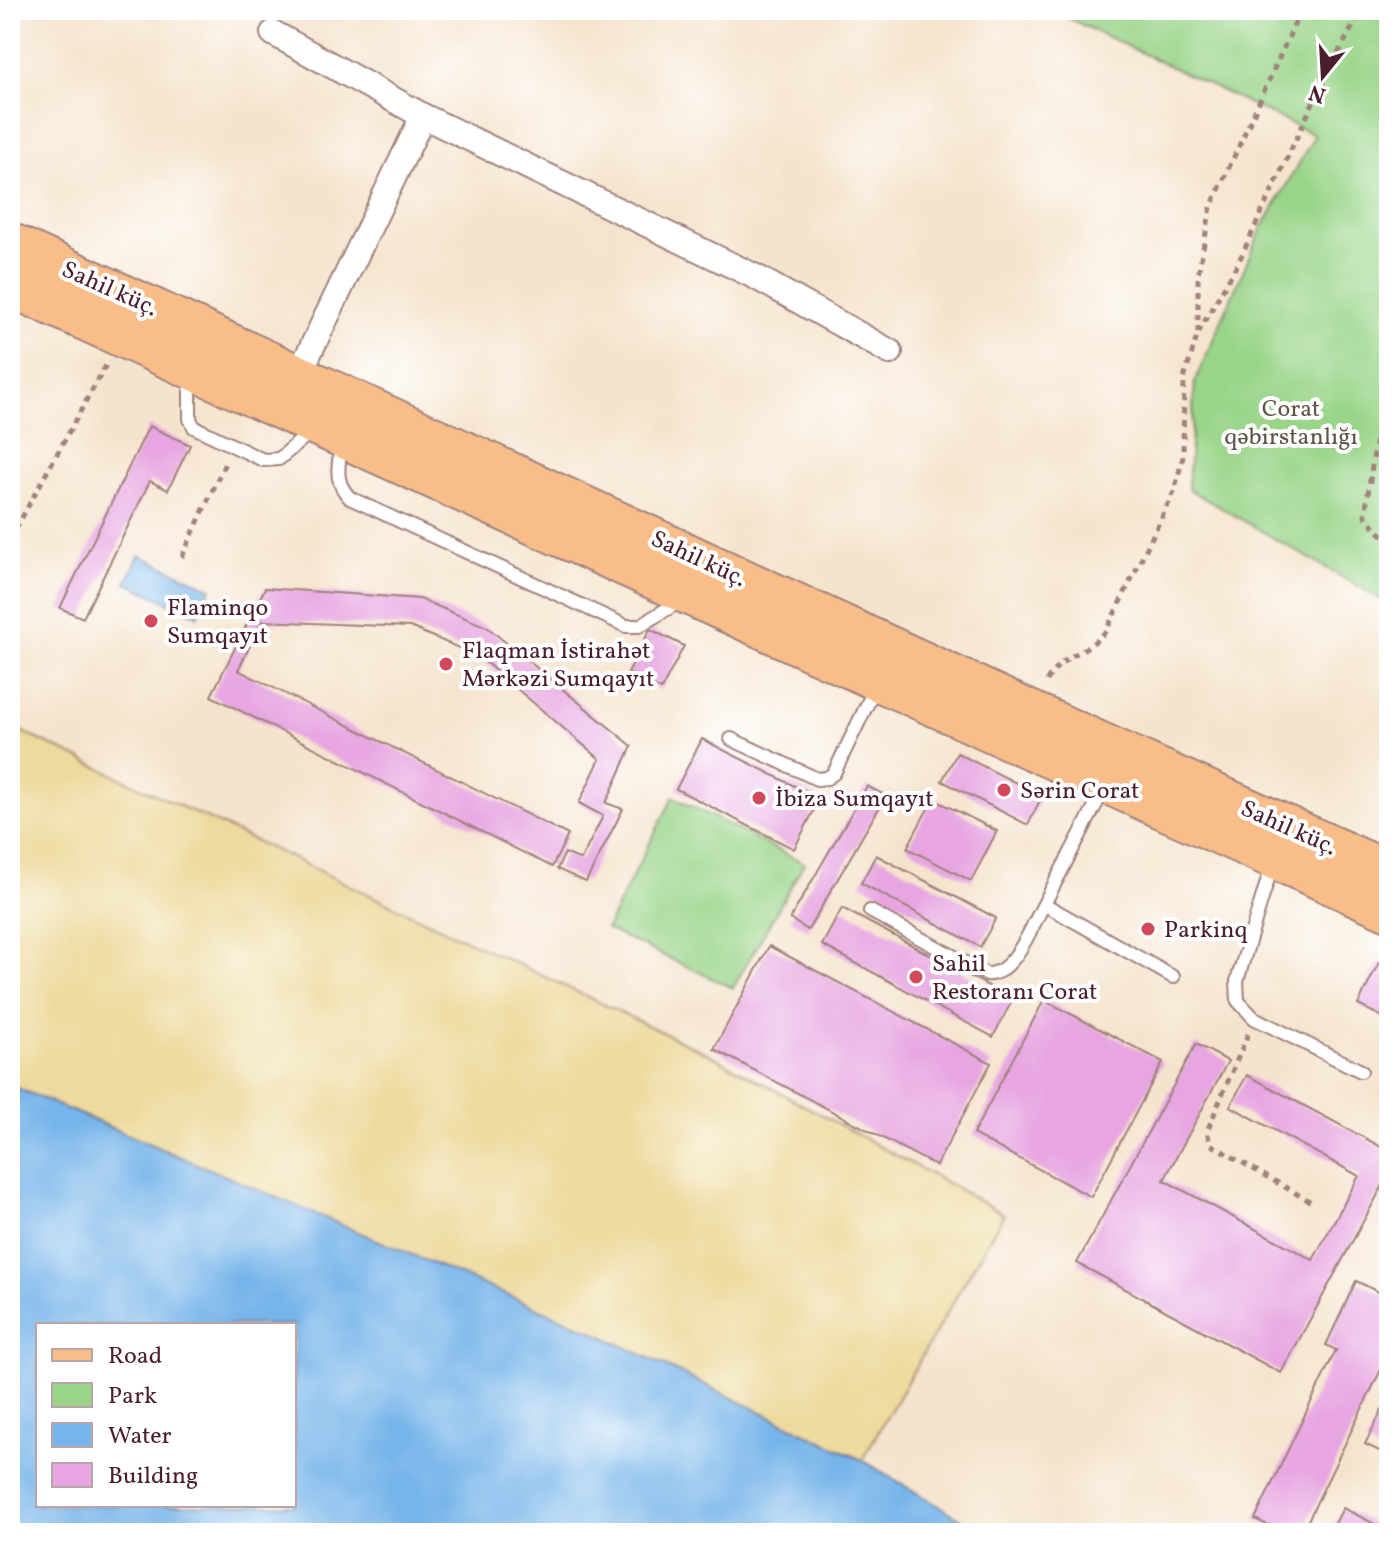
<svg xmlns="http://www.w3.org/2000/svg" width="1399" height="1543" viewBox="0 0 1399 1543" font-family="Vollkorn,serif">
  <rect width="100%" height="100%" fill="#fff"/>
  <filter id="ink" filterUnits="userSpaceOnUse"><feTurbulence type="fractalNoise" baseFrequency=".0125" numOctaves="2"/><feDisplacementMap in="SourceGraphic" scale="16" xChannelSelector="R" yChannelSelector="G"/><feConvolveMatrix kernelMatrix="1 2 1 2 8 2 1 2 1" color-interpolation-filters="sRGB"/></filter>
  <filter id="wash" filterUnits="userSpaceOnUse"><feTurbulence type="fractalNoise" baseFrequency=".006" numOctaves="4" result="noise"/><feDisplacementMap in="SourceGraphic" scale="32" xChannelSelector="R" yChannelSelector="G"/><feGaussianBlur stdDeviation="1.8" result="paint"/><feColorMatrix in="noise" values="0 0 0 0 0 0 0 0 0 0 0 0 0 0 0 0 0 1.4 0 .05"/><feComposite in="paint" operator="in"/></filter>
  <g filter="url(#wash)">
    <rect width="100%" height="100%" fill="#f5e4cd"/>
    <!-- green -->
    <path fill="#99d488" stroke="#727a5a" stroke-width="2" d="M 1051,10 L 1389,10 L 1389,604 L 1188,489 L 1195,381 L 1261,230 L 1315,135 Z
      M 673,797 L 804,863 L 733,988 L 606,929 Z"/>
    <!-- sand -->
    <path fill="#eeda9e" stroke="#9c7c64" stroke-width="2" d="M 10,726 L 711,1055 L 1004,1214 L 862,1460 L 590,1330 L 10,1085 Z"/>
    <!-- water -->
    <path fill="#76b4e9" stroke="#606a8a" stroke-width="2" fill-rule="evenodd" d="M 139,555 L 211,588 L 198,616 L 126,583 Z
      M 10,1085 L 590,1330 L 862,1460 L 984,1533 L 10,1533 ZM 38,1325 L 294,1325 L 294,1505 L 38,1505 Z"/>
    <g id="blocks">
      <!-- building -->
      <path fill="#e7a6e1" d="M 149,426 L 190,445 L 168,490 L 150,481 L 83,618 L 60,608 Z
        M 265,588 L 420,599 L 487,627 L 632,746 L 606,803 L 623,809 L 586,882 L 557,869 L 565,853 L 581,860 L 603,816 L 579,803 L 600,759 L 478,656 L 410,627 L 262,621 L 238,670 L 568,835 L 552,867 L 211,696 Z
        M 650,629 L 684,646 L 661,690 L 628,673 Z
        M 702,739 L 820,799 L 794,849 L 676,789 Z
        M 957,753 L 1042,796 L 1028,825 L 942,781 Z
        M 867,786 L 886,796 L 808,930 L 790,919 Z
        M 933,799 L 997,831 L 971,881 L 907,848 Z
        M 876,855 L 996,918 L 980,947 L 861,883 Z
        M 842,908 L 1013,999 L 993,1037 L 822,945 Z
        M 769,946 L 991,1063 L 936,1166 L 714,1049 Z
        M 1379,962 L 1389,967 L 1389,1020 L 1358,1005 Z
        M 1044,1000 L 1163,1062 L 1091,1197 L 973,1134 Z
        M 1196,1044 L 1228,1061 L 1164,1180 L 1313,1260 L 1359,1176 L 1230,1106 L 1247,1075 L 1389,1151 L 1389,1174 L 1281,1373 L 1077,1263 Z
        M 1356,1281 L 1389,1297 L 1389,1353 L 1302,1533 L 1284,1533 L 1255,1519 L 1336,1350 L 1326,1345 Z
        M 1383,1408 L 1389,1411 L 1389,1456 L 1365,1444 Z
        M 1343,1508 L 1389,1531 L 1389,1533 L 1330,1533 Z"/>
    </g>
  </g>
  <g filter="url(#ink)">
    <use href="#blocks" fill-opacity="0" stroke="#a0827c" stroke-width="2"/>
    <g fill="none" stroke-linecap="round" stroke-linejoin="round">
      <defs>
        <path id="service" d="M 190,375 L 190,419 L 194,427 L 263,460 L 279,459 L 313,430
          M 341,444 C 339,466 333,481 350,498 L 626,626 L 639,626 L 682,600
          M 731,739 L 817,779 L 827,778 L 834,773 L 877,684
          M 1105,787 L 1044,904 L 1173,977
          M 1273,862 L 1237,981 L 1238,1001 L 1254,1018 L 1361,1071
          M 870,911 L 986,974 C 1013,977 1032,926 1044,904"/>
        <path id="minor" d="M 273,33 L 423,116 L 299,374
          M 423,116 L 756,277 L 890,352"/>
        <path id="primary" d="M 10,243 L 1032,712 L 1389,872
          M 10,286 L 879,681 L 1389,910"/>
      </defs>
      <!-- service casing -->
      <use href="#service" stroke="#a0827c" stroke-width="16"/>
      <!-- minor casing -->
      <use href="#minor" stroke="#a0827c" stroke-width="28"/>
      <!-- primary casing -->
      <use href="#primary" stroke="#a0827c" stroke-width="44"/>
      <!-- path -->
      <path stroke="#a0827c" stroke-width="5" stroke-dasharray="6 6" stroke-linecap="butt" d="M 1198,332 L 1198,274 L 1211,207 L 1301,10
        M 1389,346 L 1365,515 L 1381,534 L 1389,537
        M 10,539 L 106,365
        M 182,557 L 226,461
        M 1047,681 C 1060,655 1088,653 1106,631 L 1174,492 L 1183,457 L 1184,379 L 1198,333 L 1239,261 L 1325,77 L 1362,10
        M 1248,1034 L 1207,1131 L 1210,1144 L 1311,1202"/>
      <!-- service -->
      <use href="#service" stroke="#fff" stroke-width="12"/>
      <!-- minor -->
      <use href="#minor" stroke="#fff" stroke-width="24"/>
      <!-- primary -->
      <use href="#primary" stroke="#f8bd89" stroke-width="40"/>
    </g>
  </g>
  <!-- markers -->
  <g fill="#d1495b" stroke="#fff" stroke-width="3">
    <circle cx="151" cy="621" r="8"/>
    <circle cx="446" cy="664" r="8"/>
    <circle cx="1004" cy="790" r="8"/>
    <circle cx="759" cy="798" r="8"/>
    <circle cx="1148" cy="929" r="8"/>
    <circle cx="916" cy="977" r="8"/>
  </g>
  <g text-anchor="middle" stroke-width="8" stroke-linejoin="round" paint-order="stroke">
    <!-- street labels -->
    <g font-size="24" fill="#4a1f2b" stroke="#fff">
      <text transform="translate(110 288) rotate(24)" y="8">Sahil küç.</text>
      <text transform="translate(699 558) rotate(25)" y="8">Sahil küç.</text>
      <text transform="translate(1289 827) rotate(24)" y="8">Sahil küç.</text>
    </g>
    <!-- park labels -->
    <g font-size="24" fill="#625547" stroke="#fff">
      <text x="1291" y="416">Corat<tspan x="1291" dy="28">qəbirstanlığı</tspan></text>
    </g>
    <!-- poi labels -->
    <g font-size="24" fill="#4a1f2b" stroke="#fff" text-anchor="start">
      <text x="167" y="615">Flaminqo<tspan x="167" dy="28">Sumqayıt</tspan></text>
      <text x="462" y="658">Flaqman İstirahət<tspan x="462" dy="28">Mərkəzi Sumqayıt</tspan></text>
      <text x="1020" y="798">Sərin Corat</text>
      <text x="775" y="806">İbiza Sumqayıt</text>
      <text x="1164" y="937">Parkinq</text>
      <text x="932" y="971">Sahil<tspan x="932" dy="28">Restoranı Corat</tspan></text>
    </g>
  </g>
  <!-- margin -->
  <rect width="1399" height="1543" fill="none" stroke="#fff" stroke-width="40"/>
  <!-- legend -->
  <rect x="36" y="1323" width="260" height="184" fill="#ffffff" stroke="#b7a5aa" stroke-width="2"/>
  <rect x="52" y="1349" width="40" height="12" fill="#f8bd89" stroke="#b7a5aa" stroke-width="2"/>
  <text x="108" y="1363" font-size="24" fill="#4a1f2b">Road</text>
  <rect x="52" y="1383" width="40" height="24" fill="#99d488" stroke="#b7a5aa" stroke-width="2"/>
  <text x="108" y="1403" font-size="24" fill="#4a1f2b">Park</text>
  <rect x="52" y="1423" width="40" height="24" fill="#76b4e9" stroke="#b7a5aa" stroke-width="2"/>
  <text x="108" y="1443" font-size="24" fill="#4a1f2b">Water</text>
  <rect x="52" y="1463" width="40" height="24" fill="#e7a6e1" stroke="#b7a5aa" stroke-width="2"/>
  <text x="108" y="1483" font-size="24" fill="#4a1f2b">Building</text>
  <!-- north arrow -->
  <g transform="translate(1323 76) rotate(198)" stroke="#ffffff" stroke-width="6" paint-order="stroke">
  <path d="M0-6L14 30L0 20L-14 30Z" fill="#4a1f2b"/>
  <text y="-12" font-size="22" font-weight="bold" text-anchor="middle" fill="#4a1f2b">N</text>
  </g>
</svg>
